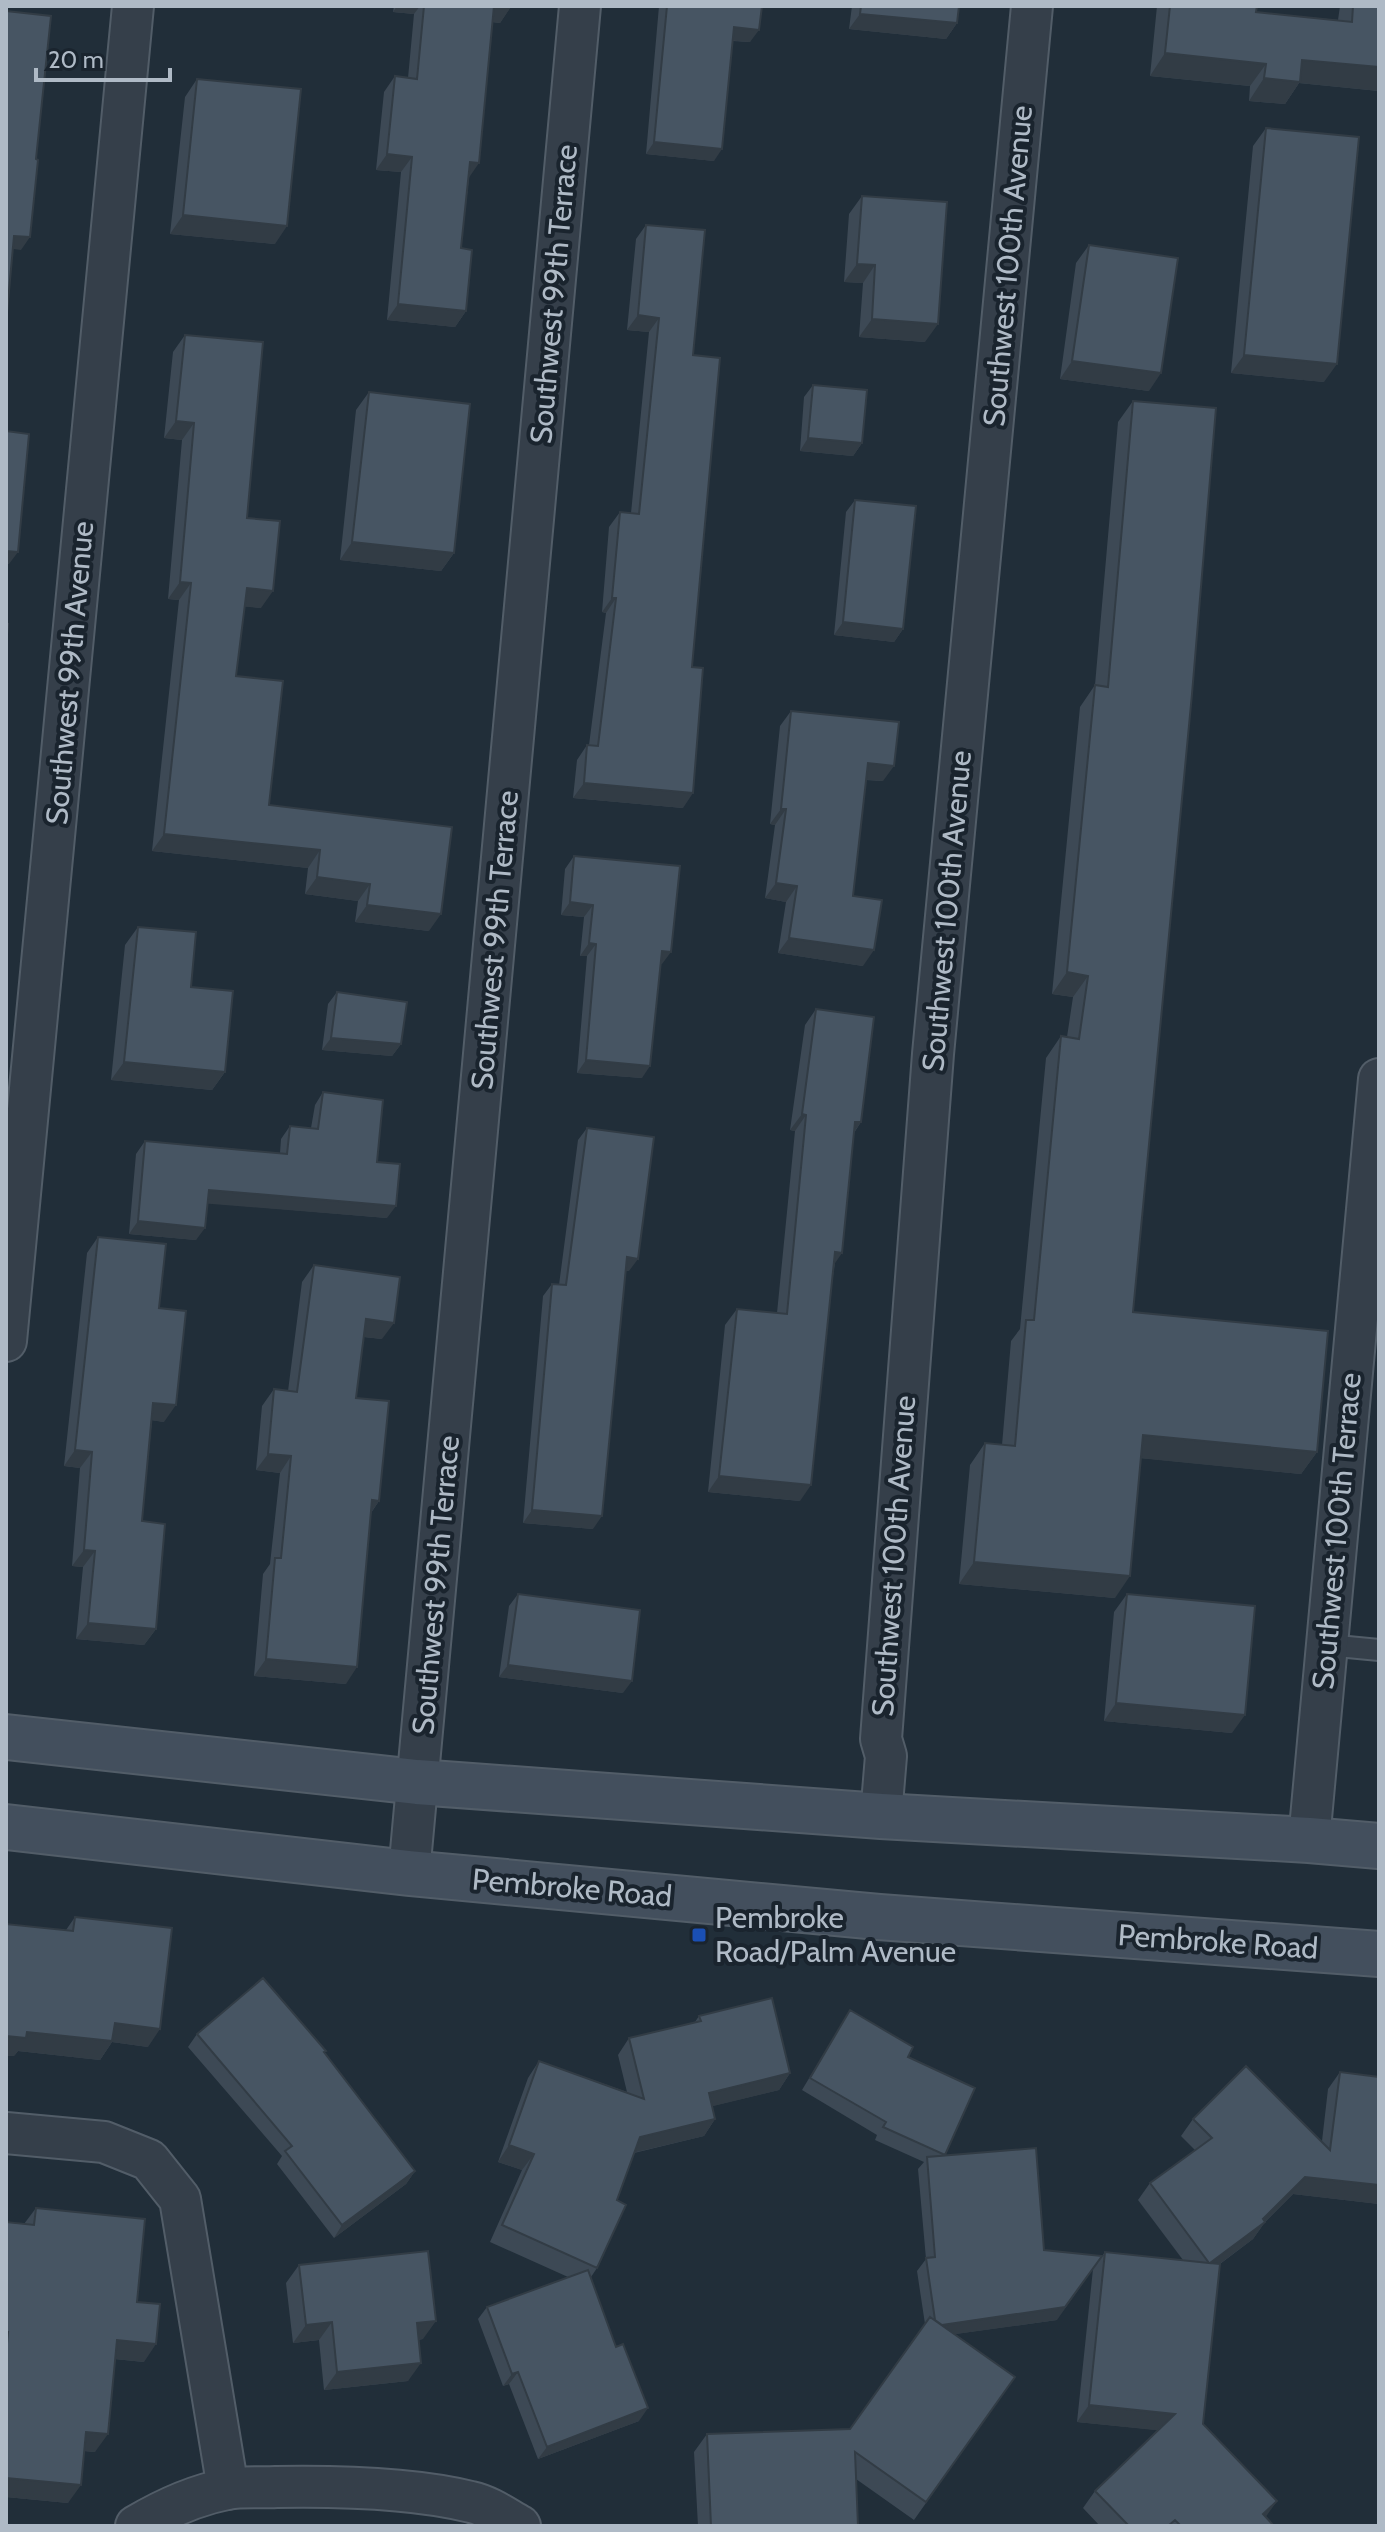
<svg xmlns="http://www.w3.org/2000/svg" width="1385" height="2532" viewBox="0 0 1385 2532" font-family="Cabin,sans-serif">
  <rect width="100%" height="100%" fill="#212e39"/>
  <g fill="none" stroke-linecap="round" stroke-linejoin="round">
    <defs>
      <path id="service" d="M 1327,1645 L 1379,1650"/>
      <path id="minor" d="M 6,1341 L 133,6
        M 881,1816 L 886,1756 L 881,1739 L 933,1054 L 1032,6
        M 1309,1840 L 1379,1079
        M 409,1873 L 580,6
        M 6,2133 L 104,2142 L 149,2160 L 180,2199 L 228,2489
        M 136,2526 C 163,2510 196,2495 227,2489 C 242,2486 260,2488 276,2487 C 335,2486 414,2488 471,2502 C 489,2506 504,2517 520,2526"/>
      <path id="secondary" d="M 6,1737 L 417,1782 L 881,1816 L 1309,1840 L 1379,1846
        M 6,1827 L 409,1873 L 879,1917 L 1379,1954"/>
    </defs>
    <!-- service casing -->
    <use href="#service" stroke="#525d68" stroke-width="24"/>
    <!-- minor casing -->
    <use href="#minor" stroke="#525d68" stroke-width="44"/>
    <!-- secondary casing -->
    <use href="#secondary" stroke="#525d68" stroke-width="48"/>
    <!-- service -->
    <use href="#service" stroke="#353f4a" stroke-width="20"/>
    <!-- minor -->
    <use href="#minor" stroke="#353f4a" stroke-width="40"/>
    <!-- secondary -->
    <use href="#secondary" stroke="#434f5d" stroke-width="44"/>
  </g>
  <!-- wall -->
  <path fill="#3d4955" d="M 394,6 L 511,6 L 500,23 L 492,22 L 469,178 L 461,248 L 466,311 L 455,327 L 387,320 L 401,172 L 376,170 L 384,92 L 395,76 L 408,78 L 414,14 L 393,12 Z
    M 659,6 L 762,6 L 750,42 L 733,41 L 714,161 L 646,154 Z
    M 852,6 L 959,6 L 957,23 L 946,39 L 849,29 Z
    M 1157,6 L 1257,6 L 1256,12 L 1338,20 L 1340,6 L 1379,6 L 1379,91 L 1299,83 L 1285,104 L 1249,101 L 1250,86 L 1150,76 Z
    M 197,79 L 275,244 L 170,234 L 185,97 Z
    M 1266,128 L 1324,382 L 1231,373 L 1253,146 Z
    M 862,196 L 925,342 L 859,337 L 863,283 L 844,282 L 849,214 Z
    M 646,225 L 693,355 L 692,667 L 683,808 L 573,798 L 577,760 L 587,745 L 589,745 L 606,613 L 602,612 L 609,527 L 620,512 L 631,513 L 649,332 L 627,330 L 636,239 Z
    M 1089,245 L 1149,391 L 1060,379 L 1076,263 Z
    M 185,335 L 247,518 L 261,608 L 245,606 L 236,676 L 269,805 L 429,931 L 355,922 L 358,901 L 305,894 L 308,868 L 152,851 L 179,600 L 168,599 L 182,440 L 164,438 L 173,352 Z
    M 813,385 L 862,443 L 853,456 L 800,451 L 804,397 Z
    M 369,392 L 454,553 L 441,571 L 340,560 L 356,410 Z
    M 1133,401 L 1133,1312 L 1317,1452 L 1301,1474 L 1141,1458 L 1115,1598 L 959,1584 L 970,1465 L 985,1443 L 1002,1445 L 1011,1341 L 1020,1329 L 1046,1058 L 1061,1036 L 1067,1037 L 1073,997 L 1052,994 L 1080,707 L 1095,685 L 1118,422 Z
    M 855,500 L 903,629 L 894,642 L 834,635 L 846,512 Z
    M 791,711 L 883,781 L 866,780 L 853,896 L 863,966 L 778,953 L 786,902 L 765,898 L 775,825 L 770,824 L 780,726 Z
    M 574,856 L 662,964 L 660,964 L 642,1078 L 577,1073 L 587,956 L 580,956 L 584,917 L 561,915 L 565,869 Z
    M 138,927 L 191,987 L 225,1072 L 212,1090 L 111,1080 L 125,945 Z
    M 337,992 L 401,1044 L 392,1056 L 322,1050 L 328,1004 Z
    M 816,1009 L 861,1122 L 854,1133 L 800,1501 L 708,1492 L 725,1325 L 737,1309 L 777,1313 L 795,1131 L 790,1130 L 805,1025 Z
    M 323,1092 L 377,1162 L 387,1218 L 208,1203 L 196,1240 L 129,1234 L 136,1154 L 145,1141 L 280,1153 L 281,1139 L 290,1126 L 311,1128 L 315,1105 Z
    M 587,1128 L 629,1271 L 626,1271 L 593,1529 L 523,1523 L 543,1296 L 552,1284 L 559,1285 L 578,1140 Z
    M 98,1237 L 159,1308 L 164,1422 L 152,1420 L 142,1521 L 156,1629 L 144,1645 L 76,1639 L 83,1567 L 72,1566 L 80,1468 L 64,1466 L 87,1253 Z
    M 314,1265 L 382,1339 L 364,1337 L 356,1398 L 379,1501 L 371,1513 L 346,1684 L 254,1676 L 263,1574 L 270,1564 L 280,1473 L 256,1470 L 262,1406 L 274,1389 L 288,1391 L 302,1282 Z
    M 518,1594 L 623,1693 L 499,1677 L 509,1606 Z
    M 1127,1594 L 1232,1733 L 1104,1721 L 1114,1612 Z
    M 75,1917 L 148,2047 L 112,2042 L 100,2060 L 18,2051 L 14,2056 L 66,1930 Z
    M 850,2010 L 908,2057 L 945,2155 L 1044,2250 L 1057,2320 L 955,2334 L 1015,2377 L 914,2520 L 856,2479 L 858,2526 L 698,2526 L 694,2452 L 707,2434 L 850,2429 L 925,2324 L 917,2271 L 926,2259 L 918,2169 L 924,2162 L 875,2140 L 877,2135 L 802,2090 Z
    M 699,2016 L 790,2073 L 779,2090 L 712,2106 L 715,2119 L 704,2136 L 634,2153 L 617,2200 L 597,2268 L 591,2277 L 639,2421 L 538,2459 L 509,2384 L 503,2386 L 478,2319 L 487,2307 L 568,2277 L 490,2242 L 522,2170 L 498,2162 L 528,2078 L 539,2061 L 627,2092 L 618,2055 L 629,2038 L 695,2022 Z
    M 197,2034 L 325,2053 L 415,2171 L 406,2184 L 334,2238 L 277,2164 L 282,2156 L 188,2047 Z
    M 1340,2072 L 1379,2204 L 1293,2194 L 1265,2222 L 1253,2239 L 1220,2264 L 1203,2424 L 1266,2517 L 1274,2526 L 1100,2526 L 1083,2508 L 1095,2491 L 1158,2430 L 1077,2422 L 1093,2269 L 1105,2252 L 1183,2260 L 1138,2200 L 1150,2183 L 1195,2150 L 1181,2136 L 1193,2119 L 1322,2141 L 1328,2089 Z
    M 36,2208 L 137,2302 L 144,2362 L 115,2359 L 95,2452 L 84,2451 L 68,2503 L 6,2497 L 6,2222 L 24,2224 Z
    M 299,2265 L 423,2339 L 418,2340 L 408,2381 L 324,2390 L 319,2340 L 293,2343 L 286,2283 Z"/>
  <!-- shaded-wall -->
  <path fill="#323c45" d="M 397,6 L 420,6 L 414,14 L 393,12 Z
    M 493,6 L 511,7 L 500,23 L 483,21 Z
    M 860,14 L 957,23 L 946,39 L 849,29 Z
    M 734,27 L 759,30 L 750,42 L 725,40 Z
    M 1165,53 L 1266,64 L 1250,86 L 1150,76 Z
    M 1302,60 L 1379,67 L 1379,91 L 1299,83 L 1285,104 L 1249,101 L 1264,78 Z
    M 654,142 L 722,149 L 714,161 L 646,154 Z
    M 387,154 L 412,157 L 401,172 L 376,170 Z
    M 470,162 L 479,163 L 468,179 Z
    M 183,215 L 287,226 L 275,244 L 170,234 Z
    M 14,236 L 30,237 L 21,250 L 6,248 Z
    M 857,264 L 875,265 L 863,283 L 844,282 Z
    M 398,304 L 466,311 L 455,327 L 387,320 Z
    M 638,315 L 659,318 L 649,332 L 627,330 Z
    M 872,319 L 938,324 L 925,342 L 859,337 Z
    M 1244,355 L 1337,364 L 1324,382 L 1231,373 Z
    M 1072,361 L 1161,373 L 1149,391 L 1060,379 Z
    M 176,421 L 194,423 L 182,440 L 164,438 Z
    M 808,438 L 862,443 L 853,456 L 800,451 Z
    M 352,542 L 454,553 L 441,571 L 340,560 Z
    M 6,551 L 18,552 L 9,564 L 6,564 Z
    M 180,582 L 191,583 L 179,600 L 168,599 Z
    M 247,588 L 273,591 L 261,608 L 235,606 Z
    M 612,598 L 616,598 L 606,613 L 602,612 Z
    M 843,622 L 903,629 L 894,642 L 834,635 Z
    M 868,763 L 894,766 L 883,781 L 857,779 Z
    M 584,783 L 693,793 L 683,808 L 573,798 Z
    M 781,809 L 786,809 L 775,825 L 770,824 Z
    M 164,834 L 320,850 L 308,868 L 152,851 Z
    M 317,877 L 370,884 L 358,901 L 305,894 Z
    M 776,883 L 797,886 L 786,902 L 765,898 Z
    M 570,902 L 593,905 L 584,917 L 561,915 Z
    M 367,905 L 441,914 L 429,931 L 355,922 Z
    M 789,938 L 874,950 L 863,966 L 778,953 Z
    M 589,943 L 596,944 L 587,956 L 580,956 Z
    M 662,951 L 671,952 L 662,964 L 653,963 Z
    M 1067,972 L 1088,976 L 1073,997 L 1052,994 Z
    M 331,1038 L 401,1044 L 392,1056 L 322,1050 Z
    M 586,1060 L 650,1066 L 642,1078 L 577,1073 Z
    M 124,1062 L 225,1072 L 212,1090 L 111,1080 Z
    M 802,1114 L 806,1115 L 795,1131 L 790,1130 Z
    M 855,1122 L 861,1122 L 850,1138 Z
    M 209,1190 L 396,1206 L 387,1218 L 200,1203 Z
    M 138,1221 L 205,1228 L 196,1240 L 129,1234 Z
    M 835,1252 L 842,1253 L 831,1269 Z
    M 627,1257 L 638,1259 L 629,1271 L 618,1270 Z
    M 366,1319 L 394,1323 L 382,1339 L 355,1336 Z
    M 153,1403 L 176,1405 L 164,1422 L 142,1419 Z
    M 1143,1435 L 1317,1452 L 1301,1474 L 1128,1457 Z
    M 75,1450 L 92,1452 L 80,1468 L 64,1466 Z
    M 268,1454 L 291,1456 L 280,1473 L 256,1470 Z
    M 719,1476 L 811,1485 L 800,1501 L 708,1492 Z
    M 372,1500 L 379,1501 L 367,1518 Z
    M 532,1510 L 602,1516 L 593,1529 L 523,1523 Z
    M 84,1550 L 95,1551 L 83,1567 L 72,1566 Z
    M 974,1562 L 1130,1576 L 1115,1598 L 959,1584 Z
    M 88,1623 L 156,1629 L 144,1645 L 76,1639 Z
    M 266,1659 L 357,1667 L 346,1684 L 254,1676 Z
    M 508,1665 L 632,1681 L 623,1693 L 499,1677 Z
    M 1116,1703 L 1245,1715 L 1232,1733 L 1104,1721 Z
    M 115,2023 L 160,2029 L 148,2047 L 112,2042 L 100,2060 L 18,2051 L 14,2056 L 6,2056 L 6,2036 L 27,2032 Z
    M 790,2073 L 779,2090 L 697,2110 L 709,2093 Z
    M 715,2119 L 704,2136 L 628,2154 L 640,2137 Z
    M 509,2145 L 534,2154 L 522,2170 L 498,2162 Z
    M 415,2171 L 406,2184 L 334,2238 L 342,2225 Z
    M 1305,2177 L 1379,2185 L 1379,2204 L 1293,2194 L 1264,2223 L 1265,2222 L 1253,2239 L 1198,2280 L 1210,2263 L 1263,2219 Z
    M 1102,2256 L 1057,2320 L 927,2338 L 936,2326 Z
    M 436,2321 L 423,2339 L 404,2341 L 417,2323 Z
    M 332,2322 L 319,2340 L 293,2343 L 306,2325 Z
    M 117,2340 L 156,2344 L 144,2362 L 104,2358 Z
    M 421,2363 L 408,2381 L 324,2390 L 337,2372 Z
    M 518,2372 L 509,2384 L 503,2386 L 512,2374 Z
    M 1089,2405 L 1175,2414 L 1164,2431 L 1077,2422 Z
    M 648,2408 L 639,2421 L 538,2459 L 547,2447 Z
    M 86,2432 L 108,2434 L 95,2452 L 73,2450 Z
    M 6,2478 L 81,2485 L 68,2503 L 6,2497 Z
    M 1277,2501 L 1265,2518 L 1263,2514 Z"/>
  <!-- building -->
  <path fill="#475563" stroke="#323c45" stroke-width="2" d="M 424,6 L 494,6 L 479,163 L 470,162 L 461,248 L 472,250 L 466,311 L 398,304 L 412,157 L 387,154 L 395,76 L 417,79 Z
    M 667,6 L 762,6 L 759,30 L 734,27 L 722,149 L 654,142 Z
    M 861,6 L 959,6 L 957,23 L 860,14 Z
    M 1170,6 L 1257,6 L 1256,12 L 1352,22 L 1353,6 L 1379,6 L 1379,67 L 1302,60 L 1300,82 L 1264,78 L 1266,64 L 1165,53 Z
    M 6,11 L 51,16 L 36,159 L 38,160 L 30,237 L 14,236 L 6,324 Z
    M 197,79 L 301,89 L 287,226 L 183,215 Z
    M 1266,128 L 1359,137 L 1337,364 L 1244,355 Z
    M 862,196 L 947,202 L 938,324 L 872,319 L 875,265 L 857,264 Z
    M 646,225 L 705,230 L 693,355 L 720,358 L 692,667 L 703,668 L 693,793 L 584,783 L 587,745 L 598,746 L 616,598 L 612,598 L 620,512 L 639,514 L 659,318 L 638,315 Z
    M 1089,245 L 1178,258 L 1161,373 L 1072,361 Z
    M 185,335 L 263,342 L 247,518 L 280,521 L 273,591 L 247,588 L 236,676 L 283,681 L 269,805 L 452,827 L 441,914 L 367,905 L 370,884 L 317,877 L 320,850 L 164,834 L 191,583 L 180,582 L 194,423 L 176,421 Z
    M 813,385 L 867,390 L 862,443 L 808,438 Z
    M 369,392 L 470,404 L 454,553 L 352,542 Z
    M 1133,401 L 1216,408 L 1192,694 L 1133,1312 L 1328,1331 L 1317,1452 L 1143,1435 L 1130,1576 L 974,1562 L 985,1443 L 1015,1446 L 1026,1320 L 1034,1320 L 1061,1036 L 1079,1039 L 1088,976 L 1067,972 L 1095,685 L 1108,687 Z
    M 6,431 L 29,434 L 18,552 L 6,551 Z
    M 855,500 L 916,506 L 903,629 L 843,622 Z
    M 6,624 L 8,624 L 6,645 Z
    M 791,711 L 899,722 L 894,766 L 868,763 L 853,896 L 882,900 L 874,950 L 789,938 L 797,886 L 776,883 L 786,809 L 781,809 Z
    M 574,856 L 680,866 L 671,952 L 662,951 L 650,1066 L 586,1060 L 596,944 L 589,943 L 593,905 L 570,902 Z
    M 138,927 L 196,932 L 191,987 L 233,991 L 225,1072 L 124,1062 Z
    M 337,992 L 407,1002 L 401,1044 L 331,1038 Z
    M 816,1009 L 874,1017 L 861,1122 L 855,1122 L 842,1253 L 835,1252 L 811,1485 L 719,1476 L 737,1309 L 787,1314 L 806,1115 L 802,1114 Z
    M 323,1092 L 383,1100 L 377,1162 L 400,1164 L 396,1206 L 209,1190 L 205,1228 L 138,1221 L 145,1141 L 287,1154 L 290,1126 L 318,1129 Z
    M 587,1128 L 654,1137 L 638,1259 L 627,1257 L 602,1516 L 532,1510 L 552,1284 L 566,1285 Z
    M 98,1237 L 166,1244 L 159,1308 L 186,1311 L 176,1405 L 153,1403 L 142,1521 L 165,1524 L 156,1629 L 88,1623 L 95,1551 L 84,1550 L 92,1452 L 75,1450 Z
    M 314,1265 L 400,1277 L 394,1323 L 366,1319 L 356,1398 L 389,1401 L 379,1501 L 372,1500 L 357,1667 L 266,1659 L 275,1558 L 281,1558 L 291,1456 L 268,1454 L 274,1389 L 297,1392 Z
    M 518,1594 L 640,1610 L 632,1681 L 508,1665 Z
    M 1127,1594 L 1255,1606 L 1245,1715 L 1116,1703 Z
    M 75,1917 L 172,1928 L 160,2029 L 115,2023 L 112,2041 L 27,2032 L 26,2038 L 6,2036 L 6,1924 L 73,1931 Z
    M 263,1978 L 326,2051 L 324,2052 L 415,2171 L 342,2225 L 285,2151 L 292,2146 L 197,2034 Z
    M 772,1998 L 790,2073 L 709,2093 L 715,2119 L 640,2137 L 617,2200 L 626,2205 L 597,2268 L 502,2225 L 534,2154 L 509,2145 L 539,2061 L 644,2099 L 629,2038 L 701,2021 L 699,2016 Z
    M 850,2010 L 913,2047 L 908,2057 L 975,2088 L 945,2155 L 883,2127 L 886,2122 L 810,2078 Z
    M 1246,2066 L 1330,2150 L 1340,2072 L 1379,2077 L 1379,2185 L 1305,2177 L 1263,2219 L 1265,2222 L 1210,2263 L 1220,2264 L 1203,2424 L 1277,2501 L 1263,2514 L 1274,2526 L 1181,2526 L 1175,2520 L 1168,2526 L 1129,2526 L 1095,2491 L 1175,2414 L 1089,2405 L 1105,2252 L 1209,2263 L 1150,2183 L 1212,2138 L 1193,2119 Z
    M 1036,2148 L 1044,2250 L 1102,2256 L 1065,2307 L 942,2325 L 935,2320 L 926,2258 L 935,2257 L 927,2157 Z
    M 36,2208 L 145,2219 L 137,2302 L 160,2304 L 156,2344 L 117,2340 L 108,2434 L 86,2432 L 81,2485 L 6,2478 L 6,2355 L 8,2332 L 6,2332 L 6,2222 L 34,2225 Z
    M 428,2251 L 436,2321 L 417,2323 L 421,2363 L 337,2372 L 332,2322 L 306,2325 L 299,2265 Z
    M 588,2270 L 616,2347 L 623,2344 L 648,2408 L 547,2447 L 518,2372 L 512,2374 L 487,2307 Z
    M 930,2317 L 1015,2377 L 926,2502 L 855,2452 L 858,2526 L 711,2526 L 707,2434 L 850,2429 Z"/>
  <!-- markers -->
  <rect fill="#1a4fb4" stroke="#1a242e" stroke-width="3" x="691" y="1927" width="16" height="16" rx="4"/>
  <g text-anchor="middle" stroke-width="8" stroke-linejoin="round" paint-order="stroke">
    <!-- street labels -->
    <g font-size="30" fill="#afbac6" stroke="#1a242e">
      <text transform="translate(1008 266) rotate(-85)" y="10">Southwest 100th Avenue</text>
      <text transform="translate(554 294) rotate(-85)" y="10">Southwest 99th Terrace</text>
      <text transform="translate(70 673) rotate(-85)" y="10">Southwest 99th Avenue</text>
      <text transform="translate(947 911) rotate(-85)" y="10">Southwest 100th Avenue</text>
      <text transform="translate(495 940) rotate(-85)" y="10">Southwest 99th Terrace</text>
      <text transform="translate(1337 1531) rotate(-85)" y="10">Southwest 100th Terrace</text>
      <text transform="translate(894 1556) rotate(-86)" y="10">Southwest 100th Avenue</text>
      <text transform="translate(436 1585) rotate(-85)" y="10">Southwest 99th Terrace</text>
      <text transform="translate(572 1888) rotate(5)" y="10">Pembroke Road</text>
      <text transform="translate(1218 1942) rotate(4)" y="10">Pembroke Road</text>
    </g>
    <!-- poi labels -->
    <g font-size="30" fill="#afbac6" stroke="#1a242e" text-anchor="start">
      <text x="715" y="1928">Pembroke<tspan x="715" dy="34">Road/Palm Avenue</tspan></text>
    </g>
  </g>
  <!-- border -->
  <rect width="1385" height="2532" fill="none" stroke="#afbac6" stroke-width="16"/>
  <!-- scale -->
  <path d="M36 68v12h134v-12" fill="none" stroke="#afbac6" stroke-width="4"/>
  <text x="48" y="68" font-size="24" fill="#afbac6" stroke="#1a242e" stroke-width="6" paint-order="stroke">20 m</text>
</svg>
